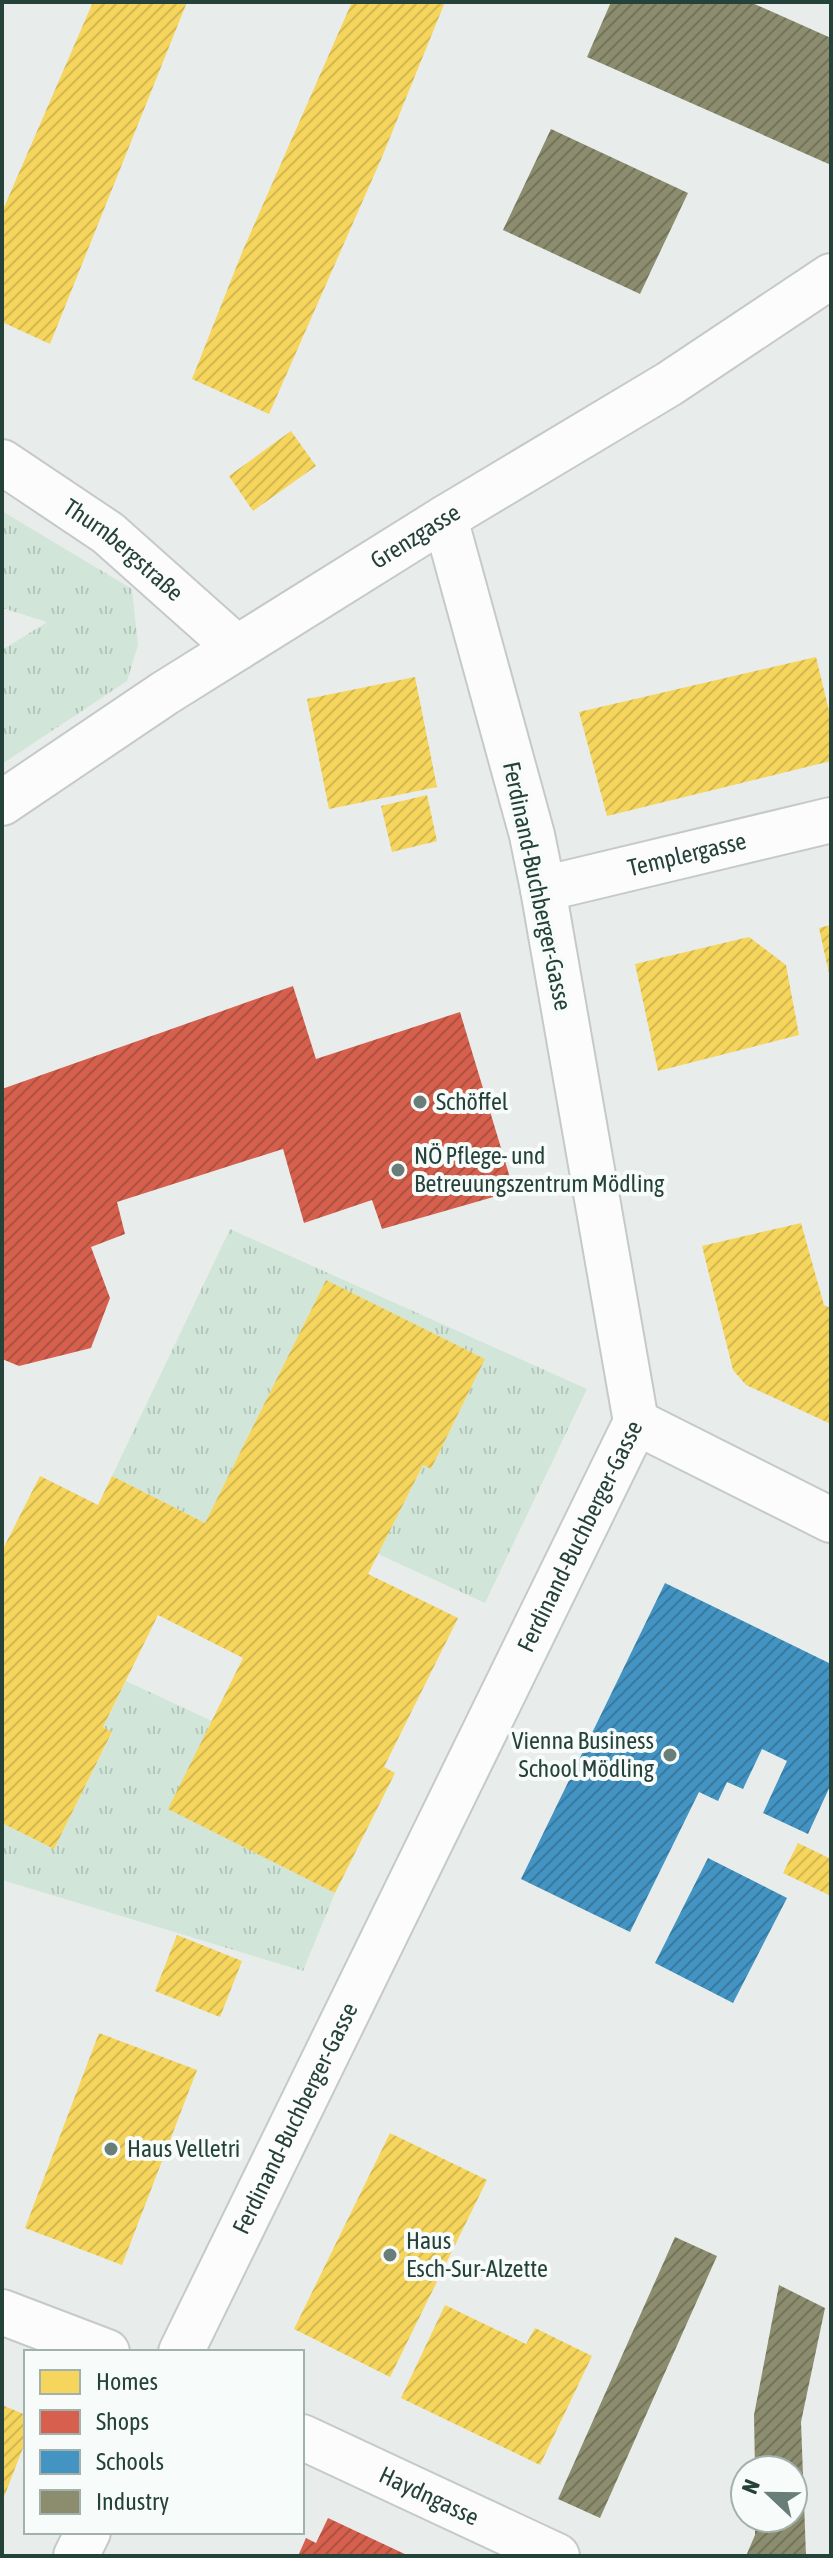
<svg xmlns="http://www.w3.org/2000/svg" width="833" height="2558" viewBox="0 0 833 2558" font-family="'Asap Condensed',sans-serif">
  <defs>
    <pattern id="grass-tufts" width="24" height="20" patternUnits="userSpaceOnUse" patternTransform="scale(2)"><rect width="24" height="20" fill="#d1e6d8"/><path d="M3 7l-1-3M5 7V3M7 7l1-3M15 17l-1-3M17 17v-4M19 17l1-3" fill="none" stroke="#b3c6ba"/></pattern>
    <pattern id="homes-hatch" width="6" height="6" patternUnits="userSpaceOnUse" patternTransform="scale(2)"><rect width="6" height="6" fill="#f6d55c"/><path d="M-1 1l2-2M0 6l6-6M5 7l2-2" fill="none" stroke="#d3b851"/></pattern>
    <pattern id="shops-hatch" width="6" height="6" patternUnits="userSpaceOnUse" patternTransform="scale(2)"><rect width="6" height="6" fill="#d6604d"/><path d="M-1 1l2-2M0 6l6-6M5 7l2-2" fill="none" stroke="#ad5141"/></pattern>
    <pattern id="schools-hatch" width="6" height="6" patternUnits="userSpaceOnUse" patternTransform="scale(2)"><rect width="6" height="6" fill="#4393c3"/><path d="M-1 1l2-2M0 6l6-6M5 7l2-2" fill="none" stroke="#387a9f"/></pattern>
    <pattern id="industry-hatch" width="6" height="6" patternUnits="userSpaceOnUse" patternTransform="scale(2)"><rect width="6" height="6" fill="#8c8c6e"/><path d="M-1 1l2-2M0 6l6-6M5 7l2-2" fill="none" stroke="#72745b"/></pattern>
  </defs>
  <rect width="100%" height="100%" fill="#e8edeb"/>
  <!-- grass -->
  <path fill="url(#grass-tufts)" d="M 2,511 L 132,589 L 138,645 L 127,681 L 2,764 L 2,650 L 47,622 L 2,608 Z
    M 230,1229 L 587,1389 L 485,1603 L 378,1554 L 423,1465 L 431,1469 L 485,1359 L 326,1280 L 205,1523 L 112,1476 Z
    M 126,1681 L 212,1721 L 169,1809 L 335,1893 L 303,1971 L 2,1880 L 2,1823 L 54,1849 L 112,1733 L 103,1727 Z"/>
  <!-- homes -->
  <path fill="url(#homes-hatch)" d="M 93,2 L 187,2 L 50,344 L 2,322 L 2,212 Z
    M 352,2 L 445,2 L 382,157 L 269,414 L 192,379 L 243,250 Z
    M 291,431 L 316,466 L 253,511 L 229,476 Z
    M 816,657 L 831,719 L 831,761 L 607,816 L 579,712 Z
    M 415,677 L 437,787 L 329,809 L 307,699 Z
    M 427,795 L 437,841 L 392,852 L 381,806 Z
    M 831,925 L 831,978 L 830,978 L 819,928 Z
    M 749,937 L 786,965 L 799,1035 L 658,1071 L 635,964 Z
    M 801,1223 L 824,1305 L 831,1308 L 831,1424 L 746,1385 L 733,1370 L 702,1246 Z
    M 326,1280 L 485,1359 L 431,1469 L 423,1465 L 368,1574 L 458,1618 L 384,1767 L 395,1773 L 335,1893 L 168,1809 L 243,1658 L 158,1615 L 103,1727 L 112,1732 L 54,1849 L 2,1823 L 2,1551 L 40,1476 L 98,1505 L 112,1476 L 205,1523 Z
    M 798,1843 L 831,1859 L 831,1896 L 783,1873 Z
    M 177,1935 L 242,1961 L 220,2017 L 155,1991 Z
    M 99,2033 L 197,2070 L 122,2265 L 25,2228 Z
    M 390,2133 L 487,2180 L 390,2377 L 294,2329 Z
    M 445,2305 L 526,2344 L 535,2328 L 592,2356 L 540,2465 L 401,2398 Z
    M 2,2405 L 26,2415 L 26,2440 L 2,2502 Z"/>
  <!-- shops -->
  <path fill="url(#shops-hatch)" d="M 293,986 L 316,1059 L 460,1012 L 514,1191 L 382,1229 L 372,1200 L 304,1223 L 283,1149 L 117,1202 L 125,1234 L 91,1247 L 110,1298 L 91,1348 L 19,1366 L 2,1359 L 2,1089 Z
    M 328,2518 L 409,2556 L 298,2556 L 306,2538 L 316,2543 Z"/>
  <!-- schools -->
  <path fill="url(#schools-hatch)" d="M 665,1583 L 831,1664 L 831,1784 L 808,1834 L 763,1813 L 787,1761 L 762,1749 L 743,1789 L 727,1782 L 718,1801 L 699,1792 L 630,1932 L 521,1879 Z
    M 708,1858 L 787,1898 L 733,2003 L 655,1963 Z"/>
  <!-- industry -->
  <path fill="url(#industry-hatch)" d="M 611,2 L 750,2 L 831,38 L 831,165 L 587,57 Z
    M 551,129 L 688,193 L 640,294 L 503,230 Z
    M 675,2237 L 717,2256 L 600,2518 L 558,2499 Z
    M 779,2285 L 825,2308 L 801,2422 L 806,2556 L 746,2556 L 755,2535 L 755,2518 L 793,2518 L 793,2470 L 755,2470 L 754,2415 Z"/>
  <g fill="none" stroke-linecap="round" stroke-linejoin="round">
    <defs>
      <g id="minor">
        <path id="s1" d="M 2,462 L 108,533 L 237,648"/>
        <path id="s2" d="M 543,889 L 831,820"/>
        <path d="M 636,1422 L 831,1520"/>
        <path d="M 2,2312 L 107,2352"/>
        <path id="s3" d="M 181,2352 L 636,1422 L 543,889 L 532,835 L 445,518"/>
        <path id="s4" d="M 302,2437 L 557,2556"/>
        <path d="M 76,2556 L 88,2532"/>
      </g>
      <g id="tertiary">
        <path id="s5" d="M 2,803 L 165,693 L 445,518 L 669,384 L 831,276"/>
      </g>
    </defs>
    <!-- minor casing -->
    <use href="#minor" stroke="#c5cac8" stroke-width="48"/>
    <!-- tertiary casing -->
    <use href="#tertiary" stroke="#c5cac8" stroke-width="48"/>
    <!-- minor -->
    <use href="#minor" stroke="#fcfcfc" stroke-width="44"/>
    <!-- tertiary -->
    <use href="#tertiary" stroke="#fcfcfc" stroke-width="44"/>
  </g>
  <!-- markers -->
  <g fill="#697e78" stroke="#f7fbf9" stroke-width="3">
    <circle cx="420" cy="1102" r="8"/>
    <circle cx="398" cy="1170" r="8"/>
    <circle cx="670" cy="1755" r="8"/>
    <circle cx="111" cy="2149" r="8"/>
    <circle cx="390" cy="2255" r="8"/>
  </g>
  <g text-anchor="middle" stroke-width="8" stroke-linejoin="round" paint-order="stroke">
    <!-- street labels -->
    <g font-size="24" fill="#24423a" stroke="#f7fbf9">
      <text dy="8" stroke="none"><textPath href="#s5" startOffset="492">Grenzgasse</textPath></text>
      <text dy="8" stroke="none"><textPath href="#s1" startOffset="150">Thurnbergstraße</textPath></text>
      <text dy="8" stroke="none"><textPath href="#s2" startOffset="148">Templergasse</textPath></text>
      <text transform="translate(537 886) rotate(78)" y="8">Ferdinand-Buchberger-Gasse</text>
      <text dy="8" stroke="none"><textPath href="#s3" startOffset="908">Ferdinand-Buchberger-Gasse</textPath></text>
      <text dy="8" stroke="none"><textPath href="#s3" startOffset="260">Ferdinand-Buchberger-Gasse</textPath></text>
      <text dy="8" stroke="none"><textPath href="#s4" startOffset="140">Haydngasse</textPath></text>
    </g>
    <!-- poi labels -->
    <g font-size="24" fill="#24423a" stroke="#f7fbf9" text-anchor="start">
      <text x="436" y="1110">Schöffel</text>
      <text x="414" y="1164">NÖ Pflege- und<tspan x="414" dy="28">Betreuungszentrum Mödling</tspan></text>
      <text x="654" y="1749" text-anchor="end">Vienna Business<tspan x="654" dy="28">School Mödling</tspan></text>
      <text x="127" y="2157">Haus Velletri</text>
      <text x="406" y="2249">Haus<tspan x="406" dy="28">Esch-Sur-Alzette</tspan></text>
    </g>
  </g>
  <!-- border -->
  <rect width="833" height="2558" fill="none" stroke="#24423a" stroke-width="8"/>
  <!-- legend -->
  <rect x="24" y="2350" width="280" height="184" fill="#f7fbf9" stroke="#a3b1ad" stroke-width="2"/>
  <rect x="40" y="2370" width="40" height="24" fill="#f6d55c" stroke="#a3b1ad" stroke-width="2"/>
  <text x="96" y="2390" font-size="24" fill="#24423a">Homes</text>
  <rect x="40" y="2410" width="40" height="24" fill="#d6604d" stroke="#a3b1ad" stroke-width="2"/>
  <text x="96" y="2430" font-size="24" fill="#24423a">Shops</text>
  <rect x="40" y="2450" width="40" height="24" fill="#4393c3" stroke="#a3b1ad" stroke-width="2"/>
  <text x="96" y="2470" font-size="24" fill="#24423a">Schools</text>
  <rect x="40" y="2490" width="40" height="24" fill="#8c8c6e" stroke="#a3b1ad" stroke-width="2"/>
  <text x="96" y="2510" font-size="24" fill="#24423a">Industry</text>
  <!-- north arrow -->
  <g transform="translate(769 2494) rotate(292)"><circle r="38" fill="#f7fbf9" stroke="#a3b1ad" stroke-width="2"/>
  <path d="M0-6L14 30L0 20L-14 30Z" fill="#697e78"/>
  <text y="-12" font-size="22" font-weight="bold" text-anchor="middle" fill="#24423a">N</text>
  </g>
</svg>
